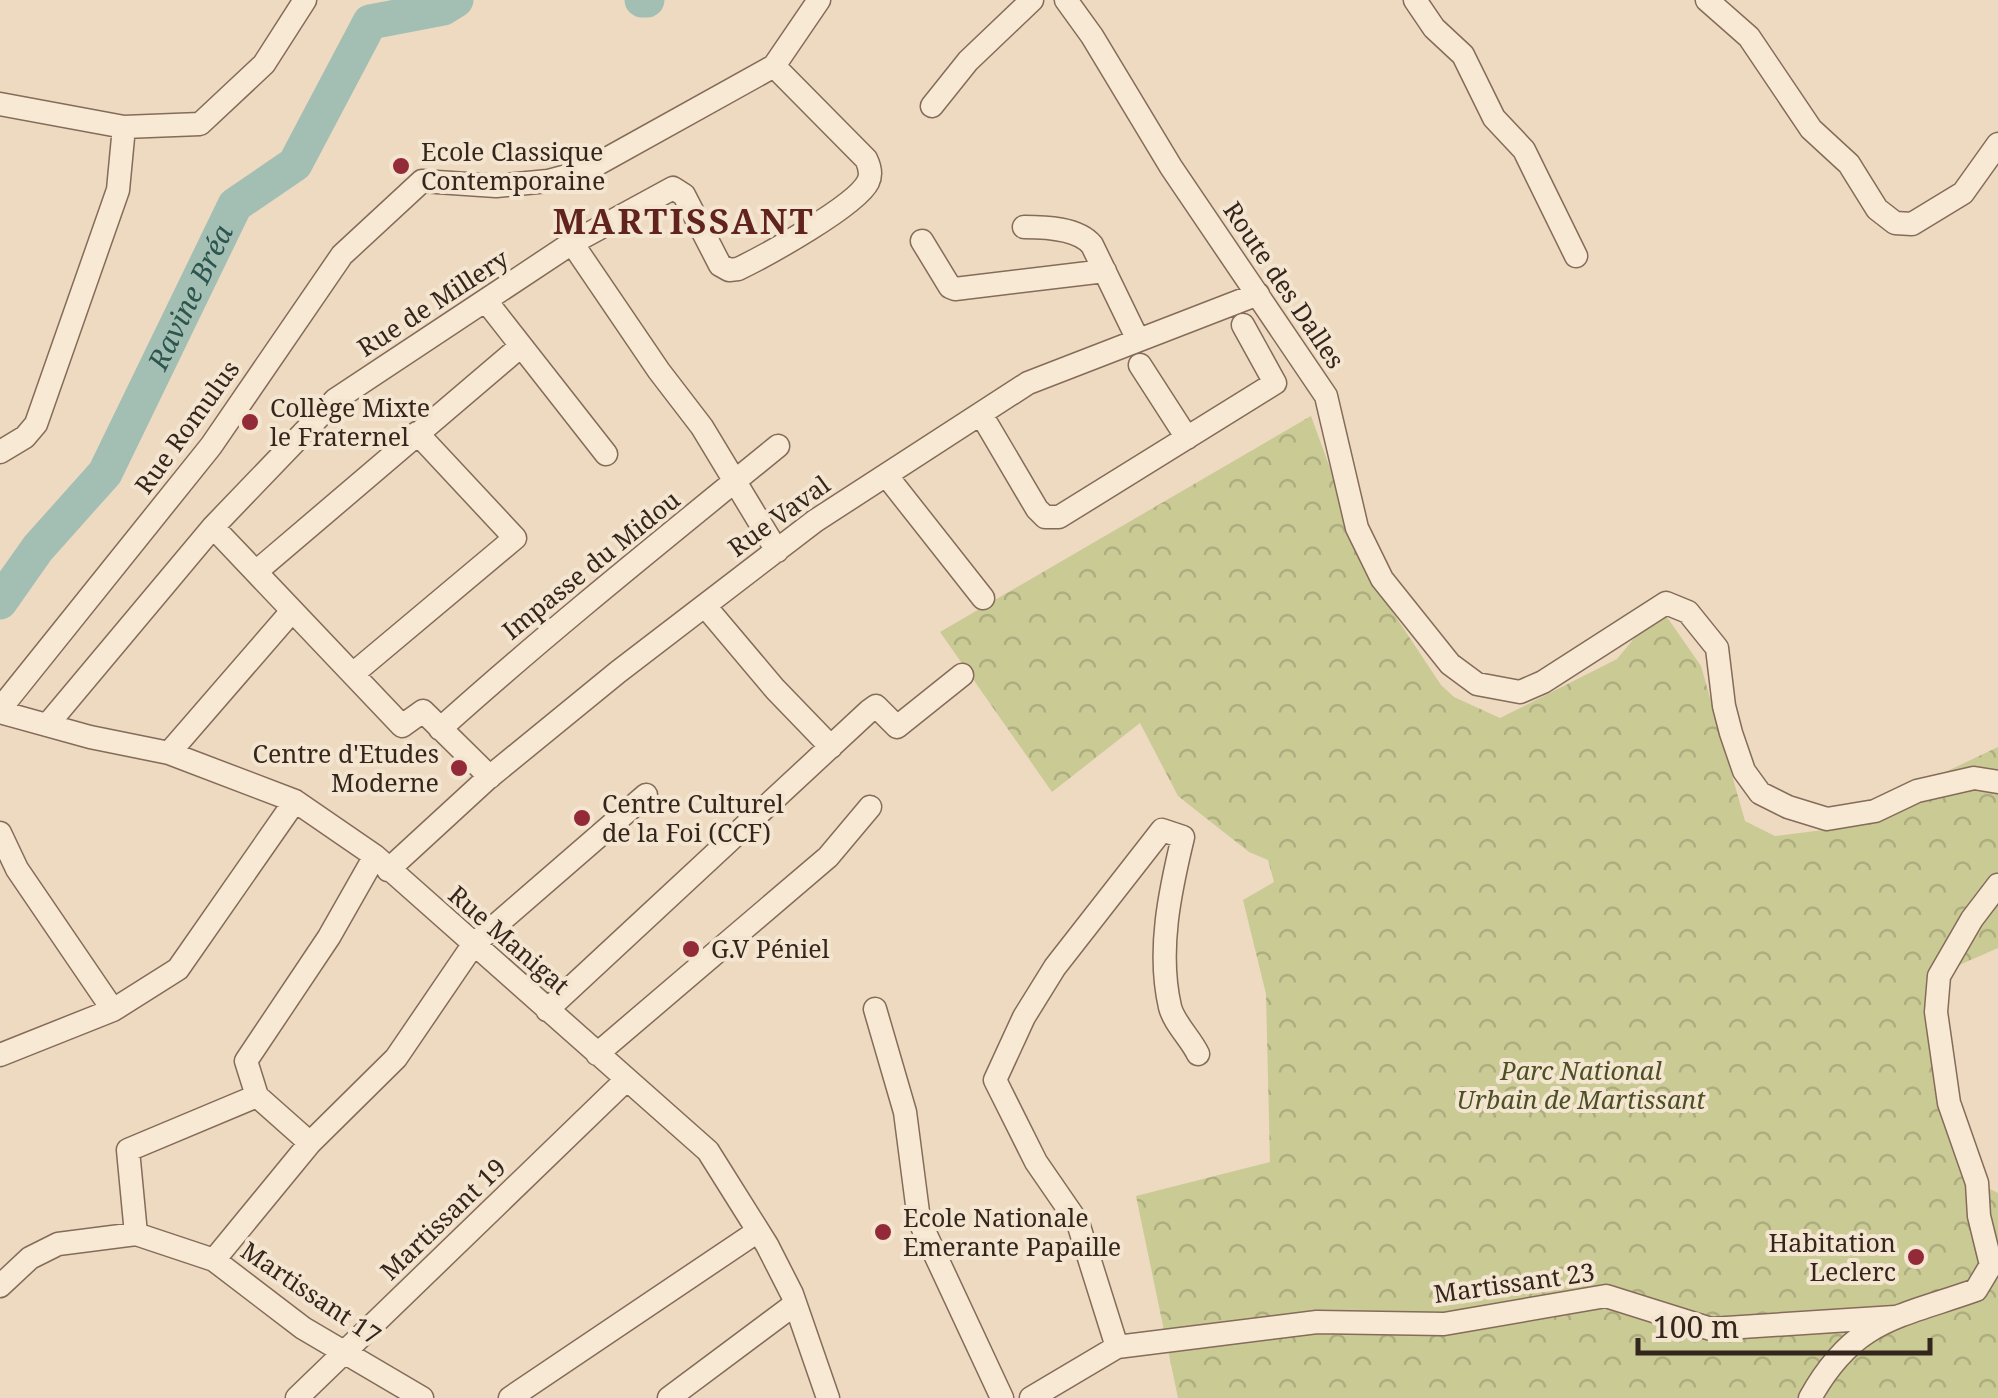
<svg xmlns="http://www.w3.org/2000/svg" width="1998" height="1398" viewBox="0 0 1998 1398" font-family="'Noto Serif',serif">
  <defs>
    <pattern id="forest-crowns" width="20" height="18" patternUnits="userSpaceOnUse" patternTransform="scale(2.5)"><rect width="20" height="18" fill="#caca95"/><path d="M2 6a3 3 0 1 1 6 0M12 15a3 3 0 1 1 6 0" fill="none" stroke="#aead80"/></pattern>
  </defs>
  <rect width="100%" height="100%" fill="#eddac1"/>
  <!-- forest -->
  <path fill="url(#forest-crowns)" d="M 1311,416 L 1370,578 L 1441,685 L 1454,697 L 1500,718 L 1617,659 L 1660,607 L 1701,666 L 1745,821 L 1775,836 L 1823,830 L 1998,747 L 1998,948 L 1939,974 L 1949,1103 L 1976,1182 L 1998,1193 L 1998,1398 L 1178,1398 L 1136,1196 L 1270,1162 L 1266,994 L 1243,900 L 1274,882 L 1268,860 L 1249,852 L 1178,796 L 1140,723 L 1052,792 L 940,632 Z"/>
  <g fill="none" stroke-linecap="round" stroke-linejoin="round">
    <!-- river -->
    <g stroke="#a3bfb4" stroke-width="35">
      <path d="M 642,0 L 647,0"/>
      <path id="s1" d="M 0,602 L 38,548 L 105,473 L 235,205 L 295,164 L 370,22 L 443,8 L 456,0"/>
    </g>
    <defs>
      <path id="minor" d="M 1066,0 L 1092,36 L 1171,167 L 1326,396 L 1357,528 L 1382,579 L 1450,664 L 1477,684 L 1520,692 L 1543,682 L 1666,603 L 1688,612 L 1717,648 L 1724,706 L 1731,733 L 1744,771 L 1760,793 L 1788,807 L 1827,819 L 1875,811 L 1917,791 L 1974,778 L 1998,782
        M 1415,0 L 1434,28 L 1463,55 L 1494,118 L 1524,150 L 1576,256
        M 1707,0 L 1749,37 L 1811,129 L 1849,164 L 1877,209 L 1895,223 L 1912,224 L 1963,193 L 1998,144
        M 0,104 L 124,127 L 200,124 L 264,64 L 305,0
        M 932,106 L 968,61 L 1032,0
        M 1024,227 C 1045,227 1078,228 1092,245 L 1138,340
        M 922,241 L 950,287 L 955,289 L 1105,271
        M 572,243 L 659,371 L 702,427 L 777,551
        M 486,301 L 606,454
        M 1140,365 L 1187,438
        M 981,414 L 1037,509 L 1045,517 L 1059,517 L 1275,383 L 1243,325
        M 0,452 L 25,437 L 36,424 L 118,190 L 124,127
        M 886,475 L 983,598
        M 213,527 L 402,726 L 423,711 L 490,777
        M 257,571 L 521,346
        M 705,606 L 775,689 L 831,747
        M 354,673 L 515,538 L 417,433
        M 0,709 L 211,446 L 342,255 L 422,181 L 496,186 L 548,181 L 585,171 L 774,66 L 819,0
        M 0,712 L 90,737 L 169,753 L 295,801 L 375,856 L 708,1151 L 767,1245 L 792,1294 L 828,1398
        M 48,724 L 213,527 L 335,400 L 572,243 L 673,188 L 684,195 L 720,265 L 729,270 L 738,269 C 765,256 856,206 868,182 C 872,174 870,167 866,159 L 774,66
        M 440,729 C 549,631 664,539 778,446
        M 169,753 L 292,611
        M 0,833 L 17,869 L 113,1010
        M 388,870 L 487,779 L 618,672 L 815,521 L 1028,383 L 1258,294
        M 875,1009 L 905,1112 L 919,1220 L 1002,1398
        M 547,1010 L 869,711 L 876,706 L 897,727 L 962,675
        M 597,1054 L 828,857 L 870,807
        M 0,1055 L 113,1010 L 178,969 L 295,801
        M 257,1096 L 246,1061 L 329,937 L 375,856
        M 136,1234 L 128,1150 L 257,1096 L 310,1143
        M 214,1260 L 310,1143 L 396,1058 L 473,945 L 646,795
        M 0,1286 L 30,1258 L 58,1244 L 136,1234 L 214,1260 L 303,1328 L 422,1398
        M 1117,1347 L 1078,1223 L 1036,1162 L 995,1080 L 1024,1017 L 1055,967 L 1162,830 L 1183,837 C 1170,891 1157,951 1170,1007 C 1174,1023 1191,1039 1198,1054
        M 297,1398 L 626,1080
        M 510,1398 L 758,1231
        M 669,1398 L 795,1304
        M 1031,1398 L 1117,1347 L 1317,1322 L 1444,1324 L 1606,1296 L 1711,1329 L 1895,1317
        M 1810,1398 C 1854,1319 1897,1318 1976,1290 L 1991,1265 L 1979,1216 L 1977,1183 L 1949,1103 L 1936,1012 L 1939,976 L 1972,919 L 1998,885"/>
    </defs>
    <!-- minor casing -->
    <use href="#minor" stroke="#856b59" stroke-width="25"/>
    <!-- minor -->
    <use href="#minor" stroke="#f8e9d4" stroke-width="22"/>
  </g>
  <!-- markers -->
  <g fill="#932a38" stroke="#f4e5d0" stroke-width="4">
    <circle cx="401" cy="166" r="10"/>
    <circle cx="250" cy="422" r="10"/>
    <circle cx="459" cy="768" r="10"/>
    <circle cx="582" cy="818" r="10"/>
    <circle cx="691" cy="949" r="10"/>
    <circle cx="883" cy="1232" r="10"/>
    <circle cx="1916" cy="1257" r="10"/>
  </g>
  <g text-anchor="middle" stroke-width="8" stroke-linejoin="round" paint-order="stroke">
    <!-- poi labels -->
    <g font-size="25" fill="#35261d" stroke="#f4e5d0" text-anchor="start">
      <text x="421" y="161">Ecole Classique<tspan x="421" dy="29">Contemporaine</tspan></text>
      <text x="270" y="417">Collège Mixte<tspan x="270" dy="29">le Fraternel</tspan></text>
      <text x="439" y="763" text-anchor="end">Centre d'Etudes<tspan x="439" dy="29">Moderne</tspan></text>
      <text x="602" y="813">Centre Culturel<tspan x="602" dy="29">de la Foi (CCF)</tspan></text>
      <text x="711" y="958">G.V Péniel</text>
      <text x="903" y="1227">Ecole Nationale<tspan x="903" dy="29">Emerante Papaille</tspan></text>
      <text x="1896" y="1252" text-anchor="end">Habitation<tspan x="1896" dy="29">Leclerc</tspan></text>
    </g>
    <!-- street labels -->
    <g font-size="25" fill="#35261d" stroke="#f4e5d0">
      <text transform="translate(1284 285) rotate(56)" y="9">Route des Dalles</text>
      <text transform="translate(433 303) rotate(-33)" y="9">Rue de Millery</text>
      <text transform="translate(187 427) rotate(-54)" y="9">Rue Romulus</text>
      <text transform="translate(779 516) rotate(-36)" y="9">Rue Vaval</text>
      <text transform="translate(591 565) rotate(-39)" y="9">Impasse du Midou</text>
      <text transform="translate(509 940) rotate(41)" y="9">Rue Manigat</text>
      <text transform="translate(443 1219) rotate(-44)" y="9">Martissant 19</text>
      <text transform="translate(1514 1283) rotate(-8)" y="9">Martissant 23</text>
      <text transform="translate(311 1293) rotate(34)" y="9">Martissant 17</text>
    </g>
    <!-- park labels -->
    <g font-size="25" font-style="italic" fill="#4b5124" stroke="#f4e5d0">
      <text x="1581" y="1080">Parc National<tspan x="1581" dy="29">Urbain de Martissant</tspan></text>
    </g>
    <!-- water labels -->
    <g font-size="28" font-style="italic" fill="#2c554d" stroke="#f4e5d0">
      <text dy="10" stroke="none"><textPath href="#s1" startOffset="362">Ravine Bréa</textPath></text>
    </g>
    <!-- district labels -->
    <g font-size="35" font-weight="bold" letter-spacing="2.5" fill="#61231d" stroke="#f4e5d0">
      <text x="684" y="234">MARTISSANT</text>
    </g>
  </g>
  <!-- scale -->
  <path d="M1638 1338v15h292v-15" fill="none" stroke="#35261d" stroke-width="5"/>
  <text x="1653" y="1338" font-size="30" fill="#35261d" stroke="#f4e5d0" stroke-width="8" paint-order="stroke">100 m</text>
</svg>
